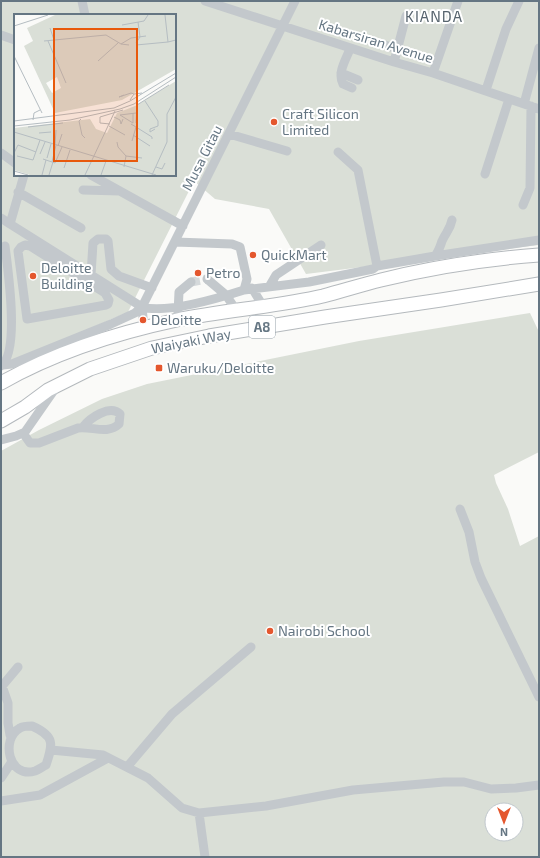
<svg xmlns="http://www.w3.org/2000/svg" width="540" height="858" viewBox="0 0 540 858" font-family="'Exo 2',sans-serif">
  <rect width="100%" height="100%" fill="#fafaf8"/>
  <!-- green -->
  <path fill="#dadfd7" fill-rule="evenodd" d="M 1,1 L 539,1 L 539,245 L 306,274 L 269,209 L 215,199 L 194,181 L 128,312 L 1,367 ZM 15,15 L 175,15 L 175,175 L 15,175 Z
    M 530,313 L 539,332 L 539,452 L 494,475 L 496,483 L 508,509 L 520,546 L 539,536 L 539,857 L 1,857 L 1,451 L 39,430 L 102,399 L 147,384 L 359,341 ZM 492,810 L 516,810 L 516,834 L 492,834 Z"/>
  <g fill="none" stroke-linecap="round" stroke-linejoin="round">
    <!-- minor-tunnel -->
    <path stroke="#d5d9db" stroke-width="9" stroke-dasharray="9 4.5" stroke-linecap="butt" d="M 191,282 L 207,279"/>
    <defs>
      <path id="highway" d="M 1,383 C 54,353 116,333 177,320 C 225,310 275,307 323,296 C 342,291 361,285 381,280 C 433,267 486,259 539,255
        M 1,421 L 25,407 L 48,390 L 90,369 L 152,348 L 209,336 L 325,317 L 441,300 L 539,284"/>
    </defs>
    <!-- highway casing -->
    <use href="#highway" stroke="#b4b9bd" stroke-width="15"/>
    <!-- minor -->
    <path stroke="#c3c8cc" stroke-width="9" d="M 82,1 L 85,15
      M 205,1 L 394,62 L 433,73 L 539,109
      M 1,35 L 15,40
      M 382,44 L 397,49
      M 350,49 C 346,59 337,73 343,84 L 352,88
      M 394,62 L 406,16
      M 341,73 L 358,80
      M 433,73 L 458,1
      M 486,90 L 506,29 L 519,1
      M 524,104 L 539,48
      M 229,134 L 287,151
      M 1,153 L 15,163
      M 485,174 L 509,99
      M 24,175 L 10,224 L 142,307 C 166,314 219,298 244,290 L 247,279 L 240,247 L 232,244 L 175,242
      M 91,175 L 183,226
      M 83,190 L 120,191
      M 18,192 L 81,228
      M 523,205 L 530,188 L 531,106
      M 1,218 L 10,224
      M 25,245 L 30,246 L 105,293 L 109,300 L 108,304 L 106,305 L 27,319 L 18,251 L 21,247 Z
      M 435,256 L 539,240
      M 377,266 L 435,256 C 439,251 440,247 442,241 C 446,232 450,230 452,220
      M 91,275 L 93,243 L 98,239 L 106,239 L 108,241 L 111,269 L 119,276 L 152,288
      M 207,279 L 226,295 L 236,310
      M 269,287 L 276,275 L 321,245
      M 252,288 L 263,306
      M 244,290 L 309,282 L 373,269 L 377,266 L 358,170 L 338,152
      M 178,313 L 179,292 L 191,282
      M 144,328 L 142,307 L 295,1
      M 3,365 L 12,364 L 111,324 L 135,313 L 142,307
      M 1,366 C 20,352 8,270 5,246
      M 23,433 L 30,443 L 39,443 L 78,428 C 92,426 107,435 119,424 L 120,414 C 110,404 90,418 83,427
      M 1,440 L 16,436 L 25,432 L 57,386
      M 460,509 L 469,532 L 475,562 L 481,578 L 539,697
      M 32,726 C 55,736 53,744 46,765 C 42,767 38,770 35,771 C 9,779 0,739 20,728 C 23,726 28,726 32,726 Z
      M 10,735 L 8,723 L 8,703 L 2,686 L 18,667
      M 51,750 L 103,755 L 148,778 L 182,808 L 199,813 L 266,806 L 353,790 L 444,782 L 464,782 L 491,789 L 516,788 L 539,785
      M 127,767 L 172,714 L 251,647
      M 1,778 L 11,763
      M 1,801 L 40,795 L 108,758
      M 199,813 L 205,857"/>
    <!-- highway -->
    <use href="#highway" stroke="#fff" stroke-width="13"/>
  </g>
  <!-- markers -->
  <g fill="#e4572e" stroke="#fff" stroke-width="1.5">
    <circle cx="274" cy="122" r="4"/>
    <circle cx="253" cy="255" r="4"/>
    <circle cx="198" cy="273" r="4"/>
    <circle cx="33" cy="276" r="4"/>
    <circle cx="143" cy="320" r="4"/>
    <rect x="155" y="364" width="8" height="8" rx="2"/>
    <circle cx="270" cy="631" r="4"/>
  </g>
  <g text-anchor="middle" stroke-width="4" stroke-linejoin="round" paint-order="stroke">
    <!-- shield labels -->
    <rect fill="#fff" stroke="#939fa8" stroke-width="1" x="249" y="316" width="26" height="22" rx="3"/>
    <g font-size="13" font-weight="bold" fill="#657683">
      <text x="262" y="332">A8</text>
    </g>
    <!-- street labels -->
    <g font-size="14" fill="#657683" stroke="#fff">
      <text transform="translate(376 41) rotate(17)" y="5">Kabarsiran Avenue</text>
      <text transform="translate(202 158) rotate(-63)" y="5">Musa Gitau</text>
      <text transform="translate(191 341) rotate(-11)" y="5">Waiyaki Way</text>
    </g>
    <!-- poi labels -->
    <g font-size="14" fill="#657683" stroke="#fff" text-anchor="start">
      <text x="282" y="119">Craft Silicon<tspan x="282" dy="16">Limited</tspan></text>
      <text x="261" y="260">QuickMart</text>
      <text x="41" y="273">Deloitte<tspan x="41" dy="16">Building</tspan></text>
      <text x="206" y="278">Petro</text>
      <text x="151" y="325">Deloitte</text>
      <text x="167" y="373">Waruku/Deloitte</text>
      <text x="278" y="636">Nairobi School</text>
    </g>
    <!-- neighbourhood labels -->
    <g font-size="15" letter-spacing="1" fill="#57646e" stroke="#fff">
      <text x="434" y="22">KIANDA</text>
    </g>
  </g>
  <!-- overview -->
  <g transform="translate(14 14)">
    <rect width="162" height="162" fill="#fafaf8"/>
    <path d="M 41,1 L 162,1 L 162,55 L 108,86 L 41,99 L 10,32 L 19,27 L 13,14 ZM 43,63 L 47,74 L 38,79 L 32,69 ZM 162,67 L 162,161 L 16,161 L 0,156 L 0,114 L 76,105 L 82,115 L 93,119 L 103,99 L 121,92 Z" fill="#dadfd7" fill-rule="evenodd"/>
    <path fill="none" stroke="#b5bdc2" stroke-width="1" d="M 151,1 L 154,28 L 162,26M 108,11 L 130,7 L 134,1M 0,12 L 34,1M 36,14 L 40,26M 30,27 L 92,21 L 107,30 L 115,31M 34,27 L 52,69M 122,29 L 126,23 L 124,8M 107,30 L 117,24 L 132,22M 122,31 L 154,28M 0,42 L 28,99M 84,47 L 104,29M 110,81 L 105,83 L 117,79 L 120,80M 116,86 L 120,80 L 128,79M 131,87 L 144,107 L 144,112 L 136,115 L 136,118 L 141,115M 119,99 L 119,109 L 106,101 L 122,99M 100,103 L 106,106 L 107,110 L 109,105M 67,105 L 65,107 L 68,121 L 71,124M 19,106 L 20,99 L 26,96M 0,107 L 100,94 L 116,87 L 162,59M 122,109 L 123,91 L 155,71M 96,110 L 86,109 L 86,103 L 109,96M 117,110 L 122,113 L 118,127M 0,112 L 56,106 L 106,95 L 120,90 L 162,63M 95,112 L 111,121M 14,113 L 49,109M 122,113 L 138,123 L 138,125M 0,118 L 142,161M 25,119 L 37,118M 119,121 L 136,132M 103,128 L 104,133 L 112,142M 41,131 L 42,116M 44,132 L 48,120M 0,139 L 4,131 L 22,138M 26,140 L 31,128M 3,142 L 19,146 L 26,126M 33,144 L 37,130M 29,145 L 41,149 L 48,133M 38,148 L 42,131M 110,153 L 112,142 L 128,144M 142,153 L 148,155 L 151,149M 50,154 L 56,136M 0,157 L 14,161M 28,161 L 32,146M 35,161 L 39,148M 71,161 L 101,97M 87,161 L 92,147M 138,161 L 153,128 L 153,100 L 162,83"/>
    <path fill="#e8590c" fill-opacity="0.15" stroke="#e8590c" stroke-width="2" d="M 40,15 L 123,15 L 123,147 L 40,147 Z"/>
    <rect width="162" height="162" fill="none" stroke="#657683" stroke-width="2"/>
  </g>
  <!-- border -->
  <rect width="540" height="858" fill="none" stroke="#657683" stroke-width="4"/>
  <!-- north arrow -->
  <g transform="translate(504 822) rotate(180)"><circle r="19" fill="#ffffff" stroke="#c1c8cd"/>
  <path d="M0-3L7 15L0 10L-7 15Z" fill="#e4572e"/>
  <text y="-6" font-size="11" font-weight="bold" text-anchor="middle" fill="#657683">N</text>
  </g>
</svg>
